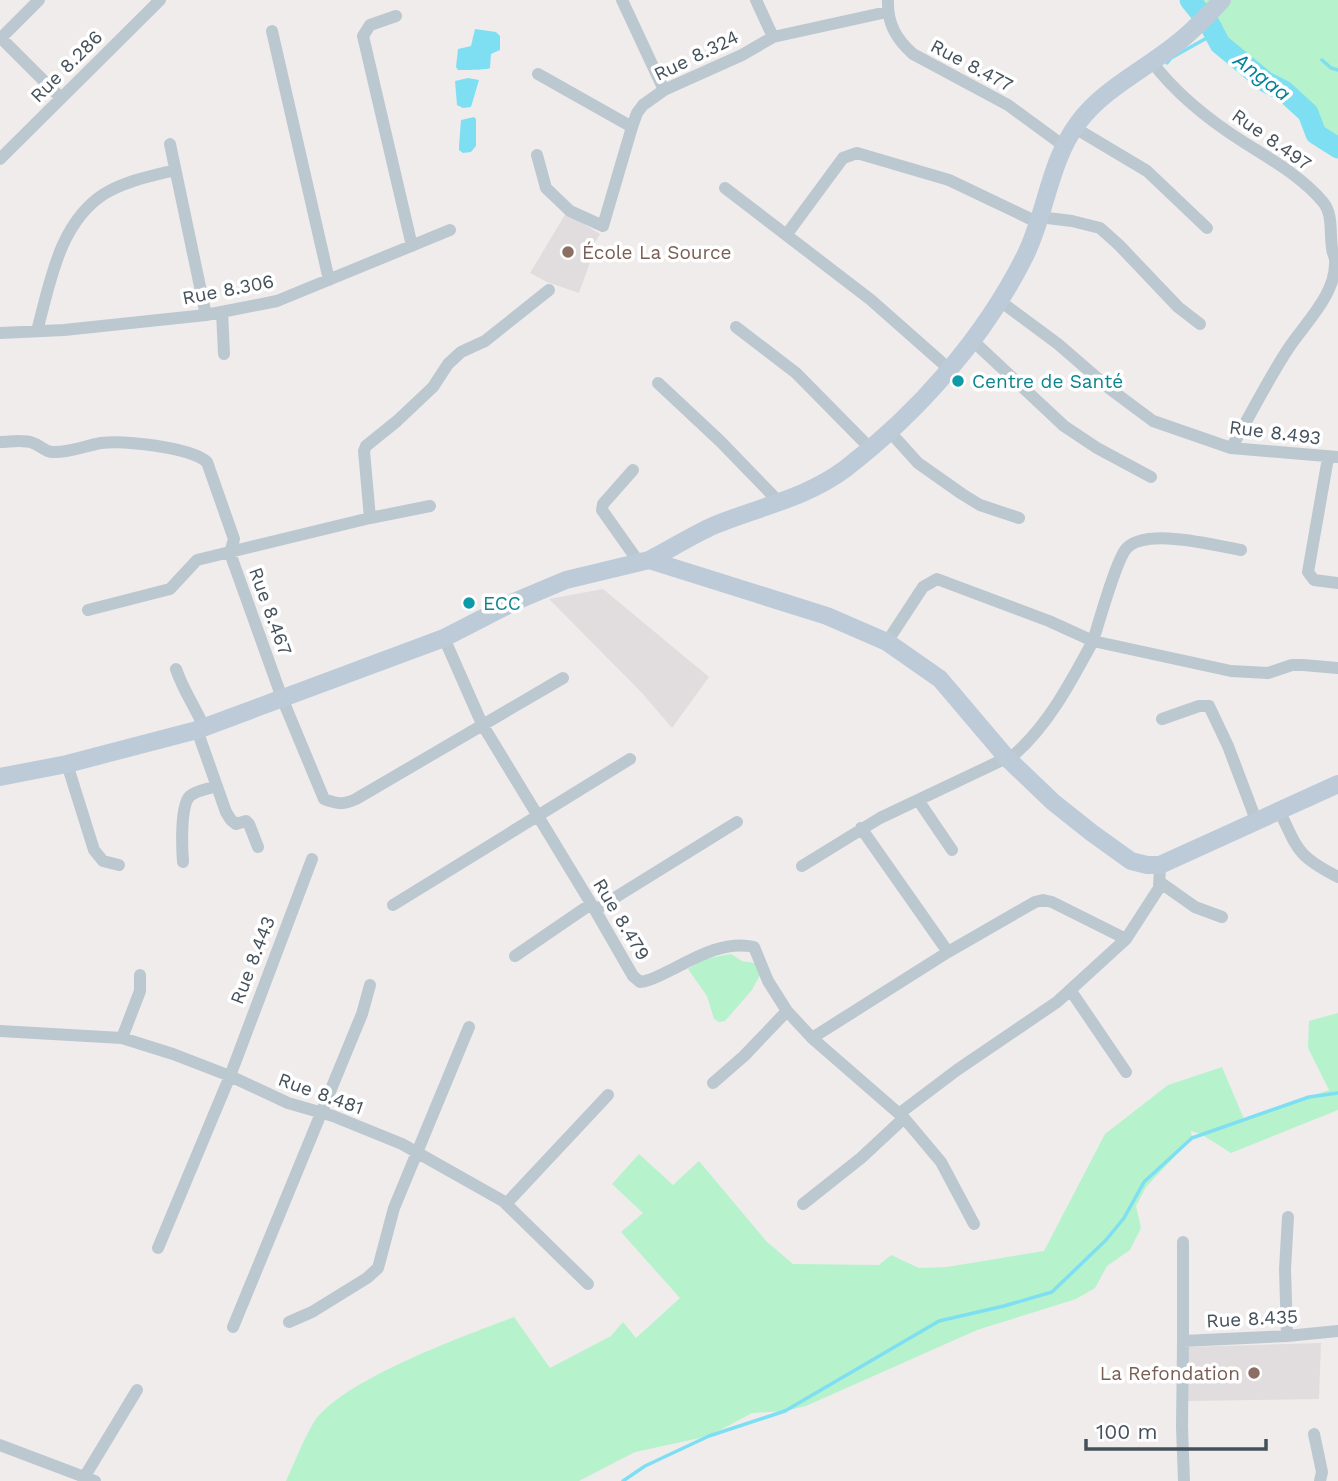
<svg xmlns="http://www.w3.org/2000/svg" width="1338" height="1481" viewBox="0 0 1338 1481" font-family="'Work Sans',sans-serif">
  <rect width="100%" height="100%" fill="#f0ecec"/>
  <!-- education -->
  <path fill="#e1ddde" d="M 566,213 L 600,234 L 594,244 L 596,246 L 579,293 L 547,282 L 530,273 Z
    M 603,589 L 709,677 L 672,728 L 642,693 L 549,599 Z
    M 1321,1343 L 1319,1399 L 1188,1401 L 1188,1347 Z"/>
  <!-- green -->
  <path fill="#b6f2cb" d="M 1191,0 L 1338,0 L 1338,148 L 1316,134 L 1308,113 L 1284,91 L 1266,82 L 1220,44 L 1210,25 Z
    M 731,954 L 742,961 L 755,963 L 760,975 L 752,990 L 725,1021 L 719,1022 L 714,1019 L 707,996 L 688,969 L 704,959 Z
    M 1338,1013 L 1338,1110 L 1231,1153 L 1201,1134 L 1191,1131 L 1192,1138 L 1146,1187 L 1136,1206 L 1141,1228 L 1130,1250 L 1107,1266 L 1095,1288 L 1076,1299 L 977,1330 L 806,1406 L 785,1411 L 752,1413 L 709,1436 L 635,1452 L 579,1481 L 286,1481 C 295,1462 303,1440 314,1422 C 342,1380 464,1336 514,1317 L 550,1368 L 611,1336 L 623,1322 L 636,1338 L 680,1298 L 621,1232 L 643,1213 L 612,1184 L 639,1154 L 673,1185 L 699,1161 L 766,1241 L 793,1264 L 879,1265 L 891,1255 L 919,1268 L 947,1267 L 1044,1251 L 1105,1134 L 1168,1085 L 1222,1067 L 1244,1119 L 1329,1090 L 1308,1048 L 1309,1021 Z"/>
  <!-- water -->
  <path fill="#7fdff2" d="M 475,29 L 496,32 L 500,36 L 500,50 L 491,54 L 490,68 C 487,70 464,70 458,70 L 456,67 L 458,49 L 471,46 Z
    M 468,78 L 479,80 L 471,107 L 463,108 L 457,105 L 455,81 Z
    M 474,117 L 476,119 L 476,146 L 471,152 L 463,153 L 459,150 L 459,146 L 461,120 Z"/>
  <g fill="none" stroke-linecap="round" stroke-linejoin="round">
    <!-- stream -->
    <path stroke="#7fdff2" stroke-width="3.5" d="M 1322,60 L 1331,68 L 1338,70
      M 1167,63 L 1171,58 L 1214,34
      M 623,1481 L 645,1466 L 709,1436 L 785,1411 L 939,1321 L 1004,1306 L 1052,1292 L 1106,1240 L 1124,1218 L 1144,1182 L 1192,1138 L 1309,1097 L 1338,1093"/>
    <!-- river -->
    <path stroke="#7fdff2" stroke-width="21" d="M 1190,0 L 1210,25 L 1220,44 L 1266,82 L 1284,91 L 1308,113 L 1316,134 L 1338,148"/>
    <!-- street -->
    <path stroke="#bcc8d0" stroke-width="12" d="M 622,0 L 664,90
      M 756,0 L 773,37
      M 888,0 C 887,23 896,39 913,54 L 1008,105 L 1064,146
      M 396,16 L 370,25 L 363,36 L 412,246
      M 272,31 L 329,280
      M 0,37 L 61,98
      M 1,38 L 39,0
      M 1152,62 C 1177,95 1210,121 1245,143 C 1272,160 1302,177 1323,202 C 1337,219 1325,246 1338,264
      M 538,74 L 632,127
      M 1075,128 L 1147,171 L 1207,228
      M 170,144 L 206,315
      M 537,155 L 546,188 L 570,211 L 603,226 L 632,127 L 637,113 L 643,105 L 664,90 L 742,55 L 773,37 L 887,12
      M 0,159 L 160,0
      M 725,188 L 871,300 L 948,368
      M 1039,217 L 1072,221 L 1100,228 L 1119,245 L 1178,307 L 1200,324
      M 787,234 L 843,158 L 857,153 L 949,180 L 1037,222
      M 1000,301 L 1058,344 L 1110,389 L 1153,421 L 1231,448 L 1338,457
      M 222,312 L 224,354
      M 736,327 L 796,373 L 870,448
      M 37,331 C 50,283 59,223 104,194 C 125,181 151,176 175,170
      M 0,333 L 64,330 L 206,315 L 277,301 L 450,230
      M 972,340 L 1064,426 L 1097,448 L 1151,477
      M 658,383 L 720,441 L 780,503
      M 890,432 L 918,463 L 962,494 L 980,505 L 1019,518
      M 0,442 C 10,442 23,439 33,443 C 40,445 44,451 52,452 C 70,453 84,446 101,443 C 123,440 190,447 207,462 L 234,539 L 230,553 L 282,698 L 324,799 C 337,804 344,805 356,799 L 563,678
      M 1231,448 C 1250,416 1267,381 1288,349 C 1305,323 1337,294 1335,260
      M 1328,458 L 1308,572 L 1314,580 L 1338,583
      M 633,470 L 603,504 L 602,510 L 638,561
      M 370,518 L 364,451 L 366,446 L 397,421 L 433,387 L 448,364 L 461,352 L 485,341 L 549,290
      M 1241,550 C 1214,545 1145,527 1126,549 C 1116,561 1099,622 1093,641 L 1231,671 L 1268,673 L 1292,665 L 1303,665 L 1338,668
      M 88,610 L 170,589 L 197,560 L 370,518 L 430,506
      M 444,638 L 482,724 L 595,910 L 633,976 L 640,982 C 651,981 660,975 671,970 C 696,957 725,940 754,947 L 768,981 L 787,1011 L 812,1038 L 904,1118 L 941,1162 L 974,1224
      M 176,669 C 183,690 195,707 204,727
      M 1162,719 L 1199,706 L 1209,706 L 1228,746 L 1256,820
      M 197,730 L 226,812 L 231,820 L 236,824 L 246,821 L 249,824 L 258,847
      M 67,764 L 94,850 L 103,861 L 119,865
      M 918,800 L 952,850
      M 1279,810 C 1298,850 1297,856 1338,877
      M 861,828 L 948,952
      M 183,862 C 182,849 180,805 190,796 C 197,790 209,789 217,786
      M 802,866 L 880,818 L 1015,754 C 1049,724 1072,680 1093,641 L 1049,621 L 937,579 L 923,587 L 887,642
      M 1161,883 L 1195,907 L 1222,917
      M 393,905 L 630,759
      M 595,910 L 737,822
      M 515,956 L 591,904
      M 1071,991 L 1126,1072
      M 0,1031 L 122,1038 L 173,1054 L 230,1076 L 288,1103 L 333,1116 L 402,1144 L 503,1201 L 588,1284
      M 122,1038 L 140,991 L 140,975
      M 812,1038 L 948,952 L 1035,902 L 1043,900 L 1052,902 L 1126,939
      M 713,1083 L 744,1056 L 787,1011
      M 900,1113 L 957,1070 L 1057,1002 L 1126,939 L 1159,888 L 1160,865
      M 506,1204 L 608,1095
      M 803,1204 L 861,1158 L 904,1118
      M 158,1248 L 230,1076 L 312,859
      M 289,1322 L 312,1312 L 367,1278 L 378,1268 L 394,1208 L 469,1027
      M 233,1327 L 362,1014 L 370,985
      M 1287,1336 L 1285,1269 L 1288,1217
      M 1183,1341 L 1183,1242
      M 1314,1434 L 1322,1472 L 1320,1481
      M 0,1445 L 95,1481
      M 85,1476 L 137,1390
      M 1184,1481 L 1182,1427 L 1183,1341 L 1287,1336 L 1338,1331"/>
    <!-- secondary -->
    <path stroke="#bdcbd8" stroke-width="18" d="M 649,560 C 671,549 692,535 715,525 C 759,507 806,498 845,469 C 918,413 984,338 1025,256 C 1046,214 1049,162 1078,123 C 1103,89 1144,70 1176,44 C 1193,31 1208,15 1222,0
      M 0,777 L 67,764 L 197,730 L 444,638 L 516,601 L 566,580 L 649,560 L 827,616 L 887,642 L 940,679 L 1007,758 L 1053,802 L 1092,833 L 1131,861 L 1147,865 L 1160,865 L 1338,784"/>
  </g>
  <!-- markers -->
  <g fill="#8d6e63" stroke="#fff" stroke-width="2.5">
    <circle cx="568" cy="252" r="7"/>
    <circle cx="1254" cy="1373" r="7"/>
  </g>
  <g fill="#0f9aa8" stroke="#fff" stroke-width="2.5">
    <circle cx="958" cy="381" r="7"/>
    <circle cx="469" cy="603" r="7"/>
  </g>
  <g text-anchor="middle" stroke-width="7" stroke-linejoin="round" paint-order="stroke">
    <!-- street labels -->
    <g font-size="19" fill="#44515b" stroke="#fff">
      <text transform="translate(696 55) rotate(-26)" y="7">Rue 8.324</text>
      <text transform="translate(972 65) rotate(28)" y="7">Rue 8.477</text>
      <text transform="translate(66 66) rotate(-45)" y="7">Rue 8.286</text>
      <text transform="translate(1272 139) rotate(35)" y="7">Rue 8.497</text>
      <text transform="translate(228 289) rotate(-11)" y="7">Rue 8.306</text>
      <text transform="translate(1275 432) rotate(7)" y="7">Rue 8.493</text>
      <text transform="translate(271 611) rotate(70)" y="7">Rue 8.467</text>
      <text transform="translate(622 919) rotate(59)" y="7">Rue 8.479</text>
      <text transform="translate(252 960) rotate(-69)" y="7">Rue 8.443</text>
      <text transform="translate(321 1093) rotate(20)" y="7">Rue 8.481</text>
      <text transform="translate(1252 1318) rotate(-3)" y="7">Rue 8.435</text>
    </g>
    <!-- education labels -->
    <g font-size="19" fill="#785e54" stroke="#fff" text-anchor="start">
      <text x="582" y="259">École La Source</text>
      <text x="1240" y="1380" text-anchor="end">La Refondation</text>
    </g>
    <!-- culture labels -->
    <g font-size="19" fill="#0d838f" stroke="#fff" text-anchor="start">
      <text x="972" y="388">Centre de Santé</text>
      <text x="483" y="610">ECC</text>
    </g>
    <!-- water labels -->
    <g font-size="21" font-style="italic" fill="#038099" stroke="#fff">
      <text transform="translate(1262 77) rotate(37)" y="7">Angaa</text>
    </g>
  </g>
  <!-- scale -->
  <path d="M1086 1439v10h180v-10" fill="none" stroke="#44515b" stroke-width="3.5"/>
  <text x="1096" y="1439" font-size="21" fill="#44515b" stroke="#ffffff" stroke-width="5" paint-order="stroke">100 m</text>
</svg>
